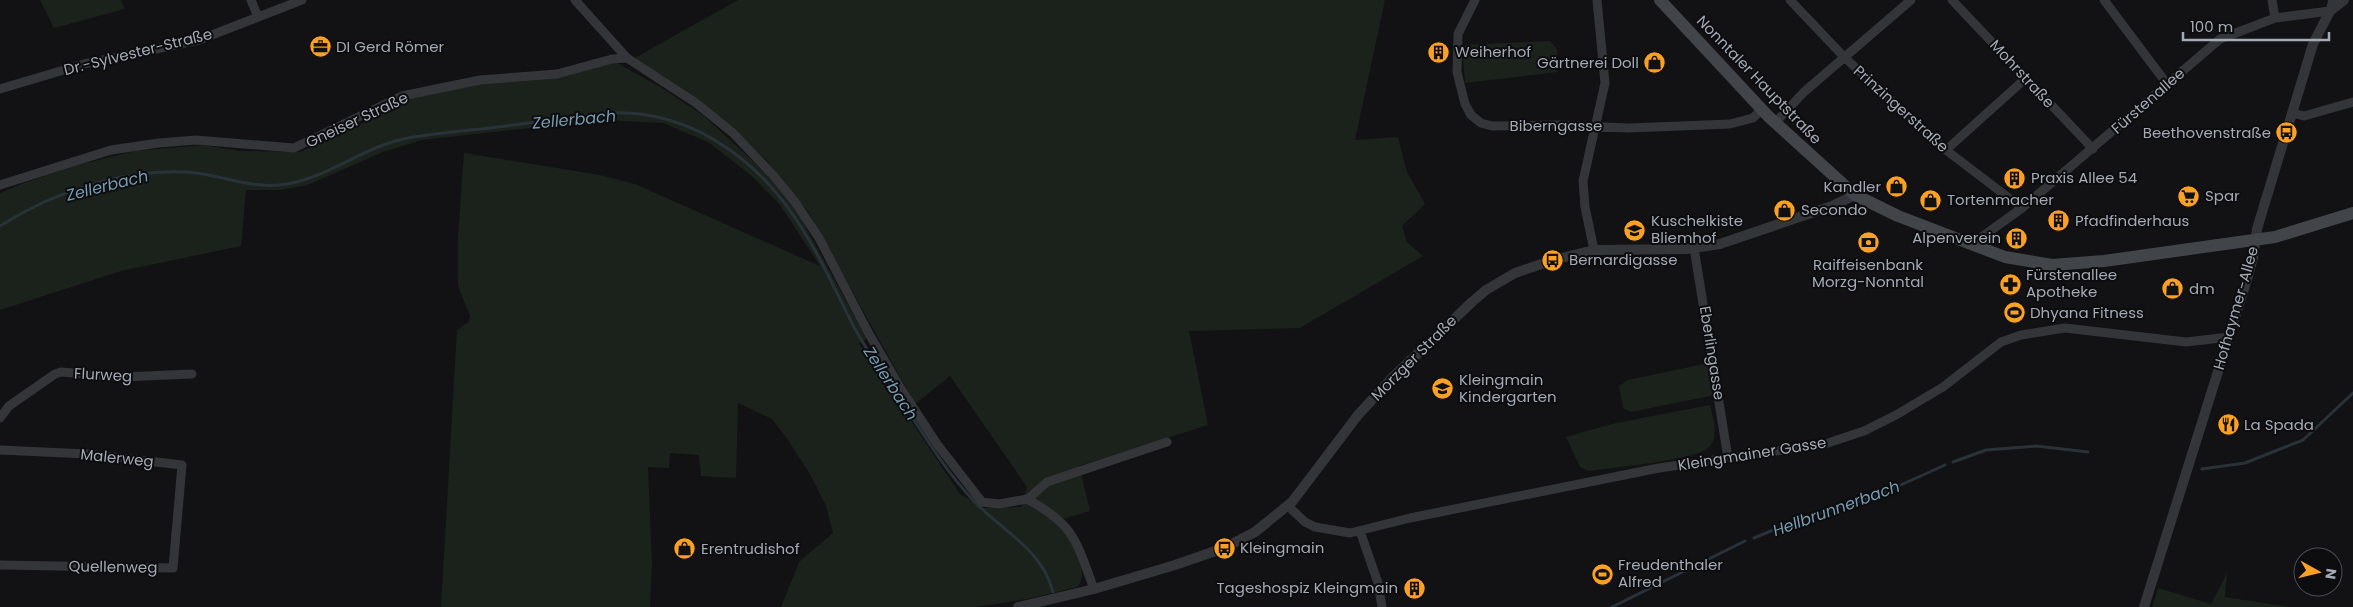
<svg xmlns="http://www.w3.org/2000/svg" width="2353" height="607" viewBox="0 0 2353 607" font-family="Poppins,sans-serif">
  <rect width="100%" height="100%" fill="#121214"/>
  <!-- green -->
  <path fill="#1a221b" d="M 40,0 L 121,0 L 125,9 L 54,28 Z
    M 738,0 L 1385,0 L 1355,140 L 1398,137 L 1407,172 L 1425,204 L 1402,226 L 1407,242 L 1423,256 L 1300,328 L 1189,331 L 1208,425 L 1079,466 L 1090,511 L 1055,521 C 1067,533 1093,573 1077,587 L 1027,599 L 976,607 L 781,607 L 799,562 L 833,533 L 826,506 L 811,476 L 788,440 L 772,419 L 738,403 L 736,478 L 701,476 L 699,455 L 670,453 L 669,468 L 648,467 L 652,563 L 650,607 L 441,607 L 457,330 L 469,322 L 470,316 L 458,286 L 458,236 L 464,153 L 600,175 L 635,184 L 820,266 L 780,205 L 753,177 L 708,142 L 663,123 L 604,120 L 422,140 L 383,152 L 308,185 L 280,190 L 246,190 L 241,246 L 121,271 L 0,310 L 0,193 L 24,183 L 78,165 L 135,151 L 204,145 L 240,151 L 300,152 L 359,125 L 410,97 L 475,84 L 615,62 L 662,88 L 704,116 L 766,173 L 793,204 L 867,339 L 859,343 L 960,494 L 984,508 L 1021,507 L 1027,487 L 950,376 L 915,404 L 808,212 L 766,160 L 714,112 L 633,59 Z
    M 1550,41 L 1557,49 L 1557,72 L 1465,83 L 1462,45 Z
    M 1704,364 L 1711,368 L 1715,395 L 1631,412 L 1623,408 L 1619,386 L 1628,380 Z
    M 1710,405 C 1713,418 1719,434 1710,446 C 1701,460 1608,468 1588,471 L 1580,467 L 1566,437 L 1616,423 Z
    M 2227,573 L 2225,597 L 2289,607 L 2152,607 L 2158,588 L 2211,604 Z"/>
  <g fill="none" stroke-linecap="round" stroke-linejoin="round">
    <!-- stream -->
    <path stroke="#283238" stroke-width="3" d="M 0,226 C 53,192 123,169 187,172 C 218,174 247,188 279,185 C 325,181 363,146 408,138 C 443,132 478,130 513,125 C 546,121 578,115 611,113 C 687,110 752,155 793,215 C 817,249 834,288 853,325 C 866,350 883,374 899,397 C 922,432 944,469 972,499 C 1000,530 1042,548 1053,592
      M 1953,462 L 1986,450 L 2036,446 L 2088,452
      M 2202,469 L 2245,463 L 2303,440 L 2353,393
      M 1754,538 L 1795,521 L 1874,497 L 1945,465
      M 1612,607 L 1745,541"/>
    <!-- minor -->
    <path stroke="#333539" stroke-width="9" d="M 251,0 L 258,17
      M 575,0 L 627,58 L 696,103 L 733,133 L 773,175 L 795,202 L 819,238 L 868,332 L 901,389 L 937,444 L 982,502 L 999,504 L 1027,499 C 1075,525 1076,541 1094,589
      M 1475,0 L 1458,34 L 1457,72 L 1465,104 L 1471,115 L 1481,123 L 1492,126 L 1556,125 L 1629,128 L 1730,124 L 1753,118 L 1761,110
      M 1790,0 L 1845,58 L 1946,150 L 2022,208
      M 1952,0 L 2093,149
      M 2104,0 L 2167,84
      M 2272,0 L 2275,18
      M 0,89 L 84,64 L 199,40 L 302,0
      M 2292,113 L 2304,116 L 2353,102
      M 1775,123 L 1804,92 L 1911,0
      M 1946,150 L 2026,78
      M 0,185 L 111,150 L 159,143 L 196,140 L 294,148 L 402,96 L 480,80 L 557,74 L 612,59 L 627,58
      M 1972,244 L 2022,208 L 2220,39 L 2275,18 L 2330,11 L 2333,0
      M 1694,248 L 1728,458
      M 1594,250 L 1585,207 L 1583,181 L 1605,83 L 1597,0
      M 0,418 L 9,406 L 55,374 L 61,372 L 122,377 L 192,374
      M 0,450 L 87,454 L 182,465 L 173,568 L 0,565
      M 1028,499 L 1047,482 L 1167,442
      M 1288,506 L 1305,522 L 1315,527 L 1350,533 L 1410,518 L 1659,468 L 1825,444 L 1864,431 L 1896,415 L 1943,387 L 2001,342 L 2021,335 L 2065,328 L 2186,342 L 2229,337
      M 1360,531 L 1378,583 L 1382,607"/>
    <!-- tertiary -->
    <path stroke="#333539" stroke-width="10" d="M 1018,607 L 1094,589 L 1175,565 L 1224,548 L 1255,532 L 1292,502 L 1358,415 L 1394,376 L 1472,302 L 1486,290 L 1515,273 L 1553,260 L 1594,250 L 1686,249 L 1720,244 L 1832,206 L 1855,195
      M 2144,607 L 2248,276 L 2253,258 L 2257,229 L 2313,44 L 2330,11 L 2344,0"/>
    <!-- secondary -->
    <path stroke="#414449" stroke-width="12" d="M 1660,0 L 1768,116 L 1855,195 L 1898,216 L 2005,257 L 2052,265 L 2104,261 L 2275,237 L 2353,213"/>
  </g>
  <!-- icons -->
  <defs>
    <symbol id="office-disc" viewBox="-11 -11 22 22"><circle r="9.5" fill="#f9a025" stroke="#0d0d0f"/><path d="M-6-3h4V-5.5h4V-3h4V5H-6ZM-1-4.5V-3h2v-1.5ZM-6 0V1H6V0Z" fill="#111"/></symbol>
    <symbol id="building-disc" viewBox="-11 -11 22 22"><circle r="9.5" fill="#f9a025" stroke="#0d0d0f"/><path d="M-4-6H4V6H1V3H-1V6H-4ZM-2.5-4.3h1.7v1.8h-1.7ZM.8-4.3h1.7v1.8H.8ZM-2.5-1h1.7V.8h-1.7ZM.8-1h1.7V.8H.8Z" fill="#111"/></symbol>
    <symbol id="shop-disc" viewBox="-11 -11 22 22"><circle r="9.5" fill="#f9a025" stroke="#0d0d0f"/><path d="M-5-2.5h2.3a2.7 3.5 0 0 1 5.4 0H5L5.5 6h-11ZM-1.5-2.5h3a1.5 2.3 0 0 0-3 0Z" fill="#111"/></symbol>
    <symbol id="bus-disc" viewBox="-11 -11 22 22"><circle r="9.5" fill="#f9a025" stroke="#0d0d0f"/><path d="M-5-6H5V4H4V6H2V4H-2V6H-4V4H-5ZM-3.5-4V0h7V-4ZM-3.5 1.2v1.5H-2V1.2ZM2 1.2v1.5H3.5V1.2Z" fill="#111"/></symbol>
    <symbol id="supermarket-disc" viewBox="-11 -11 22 22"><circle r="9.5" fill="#f9a025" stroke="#0d0d0f"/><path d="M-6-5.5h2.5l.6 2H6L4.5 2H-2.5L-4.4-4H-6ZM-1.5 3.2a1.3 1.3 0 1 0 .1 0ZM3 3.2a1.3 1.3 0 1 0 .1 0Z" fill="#111"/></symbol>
    <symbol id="school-disc" viewBox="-11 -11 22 22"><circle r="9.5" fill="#f9a025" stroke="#0d0d0f"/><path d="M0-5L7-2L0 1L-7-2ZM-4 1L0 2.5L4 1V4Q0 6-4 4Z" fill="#111"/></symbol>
    <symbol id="bank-disc" viewBox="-11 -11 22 22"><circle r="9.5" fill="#f9a025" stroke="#0d0d0f"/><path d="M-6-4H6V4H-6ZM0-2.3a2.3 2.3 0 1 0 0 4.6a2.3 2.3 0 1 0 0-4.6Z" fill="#111"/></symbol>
    <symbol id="pharmacy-disc" viewBox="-11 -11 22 22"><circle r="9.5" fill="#f9a025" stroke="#0d0d0f"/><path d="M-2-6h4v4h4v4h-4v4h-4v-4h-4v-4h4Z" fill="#111"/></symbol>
    <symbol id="stadium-disc" viewBox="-11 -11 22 22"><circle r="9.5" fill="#f9a025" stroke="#0d0d0f"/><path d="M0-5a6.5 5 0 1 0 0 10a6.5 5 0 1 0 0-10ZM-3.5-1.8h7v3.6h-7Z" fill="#111"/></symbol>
    <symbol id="restaurant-disc" viewBox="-11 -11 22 22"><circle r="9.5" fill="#f9a025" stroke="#0d0d0f"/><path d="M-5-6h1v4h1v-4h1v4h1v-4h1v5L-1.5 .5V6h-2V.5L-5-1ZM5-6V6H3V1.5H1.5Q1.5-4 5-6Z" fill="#111"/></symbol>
  </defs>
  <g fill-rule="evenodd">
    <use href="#office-disc" x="308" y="34" width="25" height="25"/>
    <use href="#building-disc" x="1426" y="40" width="25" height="25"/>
    <use href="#shop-disc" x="1642" y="50" width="25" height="25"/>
    <use href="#bus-disc" x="2274" y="120" width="25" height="25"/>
    <use href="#building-disc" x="2002" y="166" width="25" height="25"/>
    <use href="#shop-disc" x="1884" y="174" width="25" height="25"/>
    <use href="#supermarket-disc" x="2176" y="184" width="25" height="25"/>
    <use href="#shop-disc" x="1918" y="188" width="25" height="25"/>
    <use href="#shop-disc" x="1772" y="198" width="25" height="25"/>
    <use href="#building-disc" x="2046" y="208" width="25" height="25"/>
    <use href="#school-disc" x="1622" y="218" width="25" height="25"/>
    <use href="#building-disc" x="2004" y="226" width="25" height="25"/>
    <use href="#bank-disc" x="1856" y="230" width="25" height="25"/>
    <use href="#bus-disc" x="1540" y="248" width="25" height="25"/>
    <use href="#pharmacy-disc" x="1998" y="272" width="25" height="25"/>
    <use href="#shop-disc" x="2160" y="276" width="25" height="25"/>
    <use href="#stadium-disc" x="2002" y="300" width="25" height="25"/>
    <use href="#school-disc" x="1430" y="376" width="25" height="25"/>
    <use href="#restaurant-disc" x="2216" y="412" width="25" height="25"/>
    <use href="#bus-disc" x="1212" y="536" width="25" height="25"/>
    <use href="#shop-disc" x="672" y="536" width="25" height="25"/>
    <use href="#stadium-disc" x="1590" y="562" width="25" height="25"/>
    <use href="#building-disc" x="1402" y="576" width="25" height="25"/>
  </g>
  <g text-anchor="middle" stroke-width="4" stroke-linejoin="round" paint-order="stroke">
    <!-- poi labels -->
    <g font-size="15" fill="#a3aab5" stroke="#0d0d0f" text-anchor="start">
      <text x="336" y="52">DI Gerd Römer</text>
      <text x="1455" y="57">Weiherhof</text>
      <text x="1639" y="68" text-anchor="end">Gärtnerei Doll</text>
      <text x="2271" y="138" text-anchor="end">Beethovenstraße</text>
      <text x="2031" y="183">Praxis Allee 54</text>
      <text x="1881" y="192" text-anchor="end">Kandler</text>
      <text x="2205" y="201">Spar</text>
      <text x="1947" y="205">Tortenmacher</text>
      <text x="1801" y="215">Secondo</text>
      <text x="1651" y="226">Kuschelkiste<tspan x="1651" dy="17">Bliemhof</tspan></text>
      <text x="2075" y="226">Pfadfinderhaus</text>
      <text x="2001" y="243" text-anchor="end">Alpenverein</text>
      <text x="1569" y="265">Bernardigasse</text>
      <text x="1868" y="270" text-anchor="middle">Raiffeisenbank<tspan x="1868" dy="17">Morzg-Nonntal</tspan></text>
      <text x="2026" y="280">Fürstenallee<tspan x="2026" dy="17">Apotheke</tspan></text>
      <text x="2189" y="294">dm</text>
      <text x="2030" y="318">Dhyana Fitness</text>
      <text x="1459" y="385">Kleingmain<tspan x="1459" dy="17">Kindergarten</tspan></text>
      <text x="2244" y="430">La Spada</text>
      <text x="1240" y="553">Kleingmain</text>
      <text x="701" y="554">Erentrudishof</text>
      <text x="1618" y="570">Freudenthaler<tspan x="1618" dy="17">Alfred</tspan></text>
      <text x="1398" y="593" text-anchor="end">Tageshospiz Kleingmain</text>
    </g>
    <!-- street labels -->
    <g font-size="15" fill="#a3aab5" stroke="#0d0d0f">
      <text transform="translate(138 52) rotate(-14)" y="5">Dr.-Sylvester-Straße</text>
      <text transform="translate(2022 74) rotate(47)" y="5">Mohrstraße</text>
      <text transform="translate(1759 80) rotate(46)" y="5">Nonntaler Hauptstraße</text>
      <text transform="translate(2148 101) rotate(-41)" y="5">Fürstenallee</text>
      <text transform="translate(1901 109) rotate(42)" y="5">Prinzingerstraße</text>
      <text transform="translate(357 120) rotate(-25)" y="5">Gneiser Straße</text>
      <text x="1556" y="131">Biberngasse</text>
      <text transform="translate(2236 308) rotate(-74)" y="5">Hofhaymer-Allee</text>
      <text transform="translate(1712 353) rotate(81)" y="5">Eberlingasse</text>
      <text transform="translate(1414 358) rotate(-45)" y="5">Morzger Straße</text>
      <text transform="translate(103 375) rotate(3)" y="5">Flurweg</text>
      <text transform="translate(1752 454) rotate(-9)" y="5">Kleingmainer Gasse</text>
      <text transform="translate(117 458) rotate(6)" y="5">Malerweg</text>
      <text transform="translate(113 567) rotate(1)" y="5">Quellenweg</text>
    </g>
    <!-- water labels -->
    <g font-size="16" font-style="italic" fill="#789cb2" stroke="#0d0d0f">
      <text transform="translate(574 119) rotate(-5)" y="6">Zellerbach</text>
      <text transform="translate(107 185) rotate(-14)" y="6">Zellerbach</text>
      <text transform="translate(891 383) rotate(57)" y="6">Zellerbach</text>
      <text transform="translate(1836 508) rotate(-20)" y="6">Hellbrunnerbach</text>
    </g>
  </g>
  <!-- north arrow -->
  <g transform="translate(2318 572) rotate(98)"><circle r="24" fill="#0d0d0f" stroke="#494c51"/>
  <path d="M0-4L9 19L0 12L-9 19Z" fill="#f9a025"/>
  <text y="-8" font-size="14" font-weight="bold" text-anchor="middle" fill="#a3aab5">N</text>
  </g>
  <!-- scale -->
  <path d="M2183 32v8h146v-8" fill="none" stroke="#a3aab5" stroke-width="2.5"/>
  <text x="2190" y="32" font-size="15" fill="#a3aab5" stroke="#0d0d0f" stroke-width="4" paint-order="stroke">100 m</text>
</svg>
